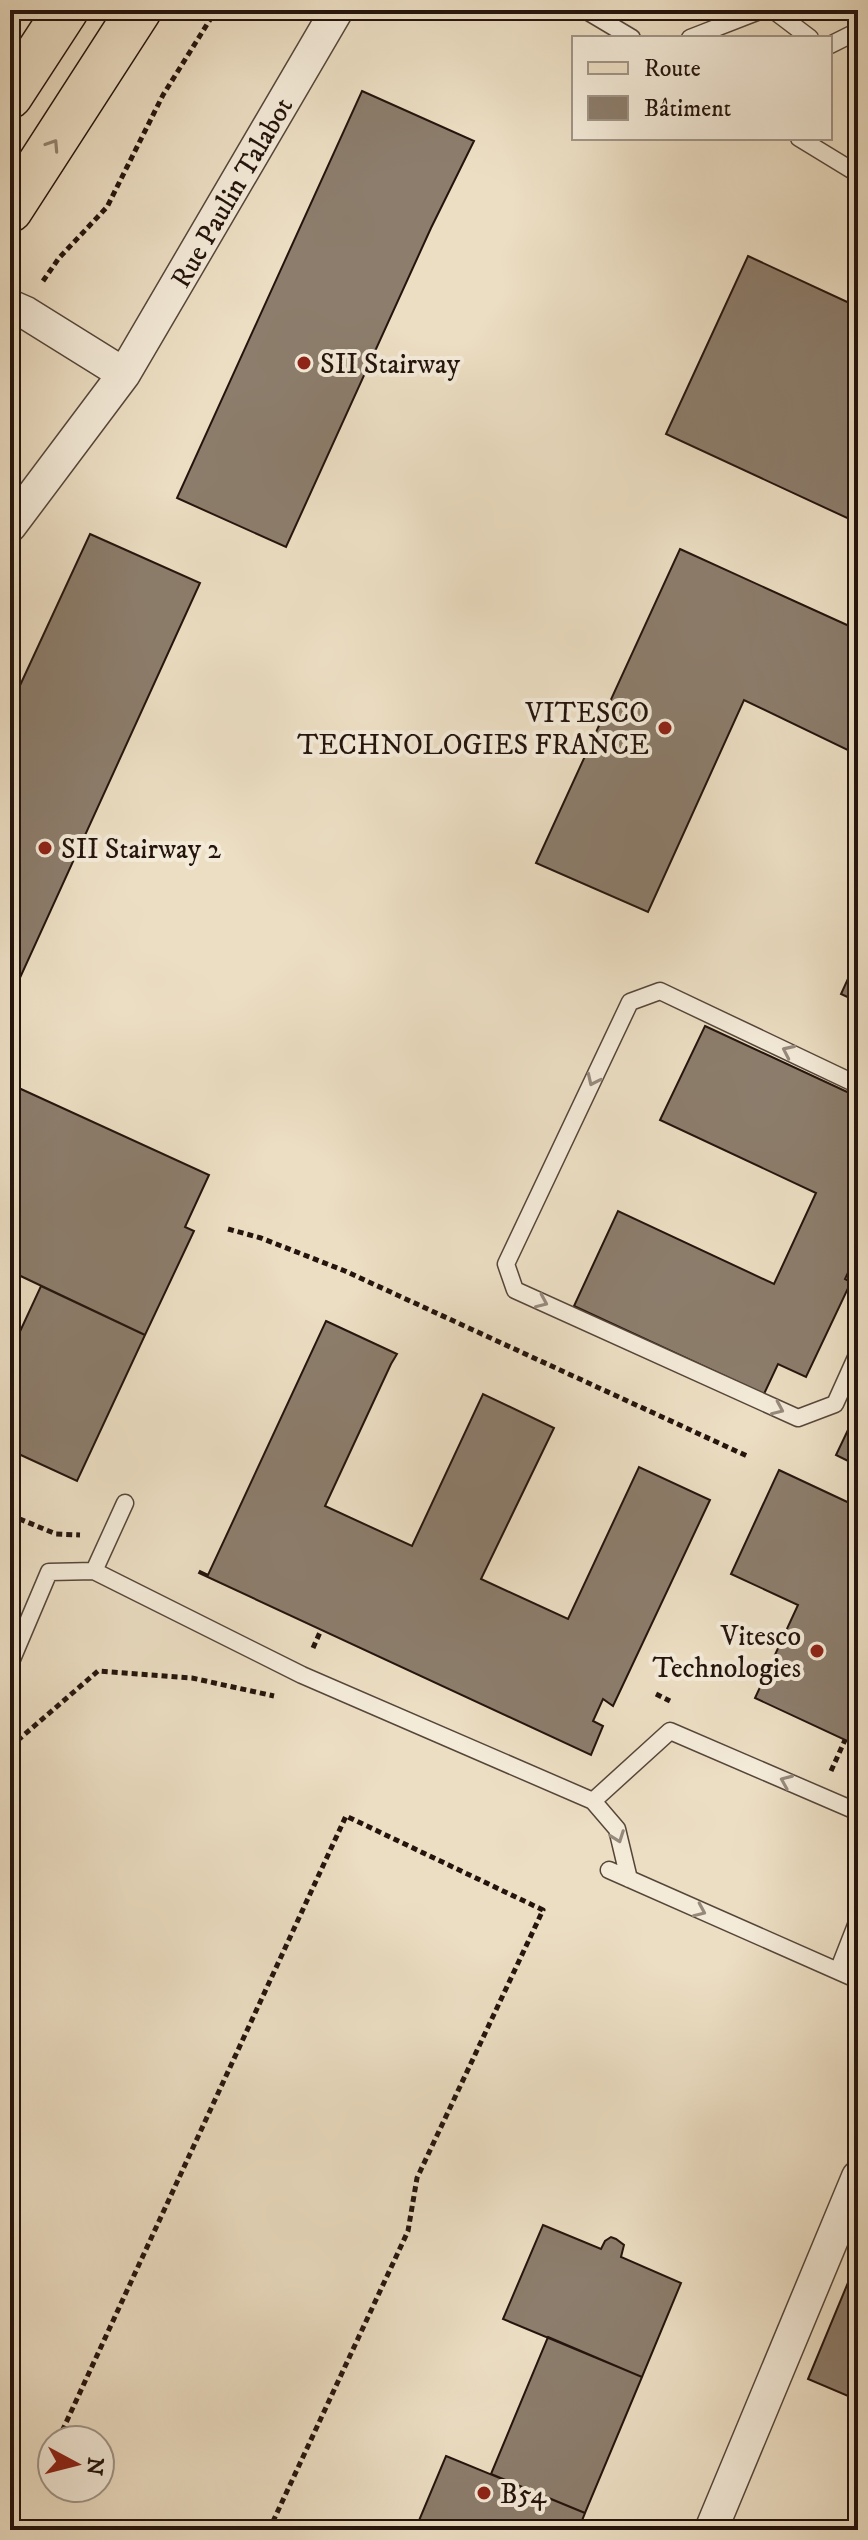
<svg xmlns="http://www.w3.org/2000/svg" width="868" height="2540" viewBox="0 0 868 2540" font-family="'IM FELL DW Pica',serif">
  <rect width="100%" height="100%" fill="#ecdec3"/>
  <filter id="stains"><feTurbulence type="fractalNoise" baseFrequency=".0025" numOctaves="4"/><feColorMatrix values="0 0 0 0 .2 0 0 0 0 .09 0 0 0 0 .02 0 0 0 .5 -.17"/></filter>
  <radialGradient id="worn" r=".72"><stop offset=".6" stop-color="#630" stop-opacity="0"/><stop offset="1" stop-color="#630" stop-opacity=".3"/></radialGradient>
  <!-- building -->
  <path fill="#8c7d6c" stroke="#24140d" stroke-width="2" d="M 362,91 L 474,141 L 431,228 L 286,547 L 177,498 Z
    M 748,256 L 858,307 L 858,523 L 666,434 Z
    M 90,534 L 200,583 L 14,991 L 10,989 L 10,707 Z
    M 680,549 L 858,630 L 858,755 L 744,700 L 648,912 L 536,863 Z
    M 858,957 L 858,1002 L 841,994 Z
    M 705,1026 L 858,1097 L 858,1251 L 845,1279 L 851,1282 L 806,1377 L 778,1364 L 764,1394 L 574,1306 L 618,1211 L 774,1284 L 816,1193 L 660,1120 Z
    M 10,1084 L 209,1175 L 185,1227 L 194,1231 L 145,1335 L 10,1271 Z
    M 41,1286 L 145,1335 L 77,1481 L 10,1450 L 10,1353 Z
    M 326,1321 L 397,1354 L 391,1364 L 325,1506 L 412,1546 L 483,1394 L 554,1428 L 481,1579 L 568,1619 L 639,1467 L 710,1500 L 613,1706 L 603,1699 L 593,1721 L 603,1726 L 591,1755 L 199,1573 L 200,1571 L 208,1575 Z
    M 858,1409 L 858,1466 L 836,1455 Z
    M 779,1470 L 858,1507 L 858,1746 L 755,1698 L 798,1605 L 731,1574 Z
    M 543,2225 L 601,2249 L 605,2241 L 611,2237 L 616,2239 L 624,2245 L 621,2257 L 681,2283 L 642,2377 L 503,2319 Z
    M 852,2273 L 858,2276 L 858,2372 L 848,2396 L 808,2379 Z
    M 548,2337 L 642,2377 L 585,2513 L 491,2474 Z
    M 446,2456 L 585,2513 L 579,2528 L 585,2530 L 415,2530 Z"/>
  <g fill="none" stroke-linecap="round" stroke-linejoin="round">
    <defs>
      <path id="lane" d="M 585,10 L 632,38
        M 773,10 L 810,38
        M 690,38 L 762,10
        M 830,45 L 858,31
        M 799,138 L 858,174
        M 858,1085 L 660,991 L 630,1002 L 506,1264 L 515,1290 L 798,1418 L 835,1404 L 858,1353
        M 94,1571 L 302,1675 L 593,1801 L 617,1829 L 629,1879
        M 10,1664 L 49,1572 L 94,1571 L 125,1503
        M 593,1801 L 670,1731 L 858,1812
        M 609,1870 L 858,1980
        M 838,1971 L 858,1920"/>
      <path id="street" d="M 10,306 L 26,313 L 124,374
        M 10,526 L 124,374 L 337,10
        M 711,2530 L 858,2177"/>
      <path id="primary" d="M 10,96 L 66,10
        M 10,210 L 139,10"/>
    </defs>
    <!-- lane casing -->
    <use href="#lane" stroke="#56463a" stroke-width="19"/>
    <!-- street casing -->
    <use href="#street" stroke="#56463a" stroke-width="35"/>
    <!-- primary casing -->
    <use href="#primary" stroke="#24140d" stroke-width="47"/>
    <!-- path -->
    <path stroke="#24140d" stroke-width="5" stroke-dasharray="6 4" stroke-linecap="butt" d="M 43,281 L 59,258 L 107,207 L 163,95 L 216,10
      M 228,1229 L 261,1238 L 345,1271 L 747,1456
      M 10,1515 L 56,1534 L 80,1535
      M 313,1648 L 321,1630
      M 656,1694 L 670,1701
      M 10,1747 L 98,1671 L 192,1678 L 274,1696
      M 831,1771 L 845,1740
      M 58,2440 L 346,1816 L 543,1910 L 417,2178 L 408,2231 L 269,2530"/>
    <!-- lane -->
    <use href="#lane" stroke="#f3ead8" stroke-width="16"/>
    <!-- street -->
    <use href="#street" stroke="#f3ead8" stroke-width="32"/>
    <!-- primary -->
    <use href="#primary" stroke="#ecdec3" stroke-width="44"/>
  </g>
  <!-- one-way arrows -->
  <defs><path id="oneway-chevron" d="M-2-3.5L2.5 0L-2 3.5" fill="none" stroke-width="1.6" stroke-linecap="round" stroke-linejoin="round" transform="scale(2)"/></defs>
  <use stroke="#928371" href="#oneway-chevron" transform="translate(53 145) rotate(-57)"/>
  <g stroke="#968a7d">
    <use href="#oneway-chevron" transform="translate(788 1051) rotate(-155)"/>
    <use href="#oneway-chevron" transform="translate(593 1080) rotate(115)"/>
    <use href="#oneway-chevron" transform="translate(542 1302) rotate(24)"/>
    <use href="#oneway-chevron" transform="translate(778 1409) rotate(24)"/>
    <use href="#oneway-chevron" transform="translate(786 1781) rotate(-157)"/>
    <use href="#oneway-chevron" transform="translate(618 1837) rotate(70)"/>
    <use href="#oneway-chevron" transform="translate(700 1911) rotate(24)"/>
  </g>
  <!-- markers -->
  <g fill="#8f2418" stroke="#f3ead8" stroke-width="3">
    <circle cx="304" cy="363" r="8"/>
    <circle cx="665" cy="728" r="8"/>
    <circle cx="45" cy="848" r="8"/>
    <circle cx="817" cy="1651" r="8"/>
    <circle cx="484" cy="2493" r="8"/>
  </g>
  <g text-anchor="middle" stroke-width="8" stroke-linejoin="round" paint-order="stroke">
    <!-- street labels -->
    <g font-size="28" fill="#24140d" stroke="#f3ead8">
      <text transform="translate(231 192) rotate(-60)" y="10">Rue Paulin Talabot</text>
    </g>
    <!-- poi labels -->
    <g font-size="28" fill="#24140d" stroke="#f3ead8" text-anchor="start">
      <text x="320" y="373">SII Stairway</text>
      <text x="649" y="722" text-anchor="end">VITESCO<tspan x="649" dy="32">TECHNOLOGIES FRANCE</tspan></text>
      <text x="61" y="858">SII Stairway 2</text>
      <text x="801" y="1645" text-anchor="end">Vitesco<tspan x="801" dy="32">Technologies</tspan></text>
      <text x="500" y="2503">B54</text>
    </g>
  </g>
  <!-- margin -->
  <rect width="868" height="2540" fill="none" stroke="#ecdec3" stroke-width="40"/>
  <rect x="12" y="12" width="844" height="2516" fill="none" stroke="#24140d" stroke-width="4"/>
  <rect x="20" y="20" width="828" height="2500" fill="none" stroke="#24140d" stroke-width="2"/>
  <!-- legend -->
  <rect x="572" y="36" width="260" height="104" fill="#f3ead8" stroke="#a09487" stroke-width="2"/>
  <rect x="588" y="62" width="40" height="12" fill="#ecdec3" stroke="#a09487" stroke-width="2"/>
  <text x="644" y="76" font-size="24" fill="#24140d">Route</text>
  <rect x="588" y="96" width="40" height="24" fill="#8c7d6c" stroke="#a09487" stroke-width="2"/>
  <text x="644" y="116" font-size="24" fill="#24140d">Bâtiment</text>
  <!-- north arrow -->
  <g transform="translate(76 2464) rotate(97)"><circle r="38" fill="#f3ead8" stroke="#a09487" stroke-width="2"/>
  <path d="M0-6L14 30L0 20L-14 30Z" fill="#8f2418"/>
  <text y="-12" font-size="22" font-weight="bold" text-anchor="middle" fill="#24140d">N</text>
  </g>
  <rect width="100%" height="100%" filter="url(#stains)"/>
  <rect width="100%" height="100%" fill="url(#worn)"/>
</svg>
